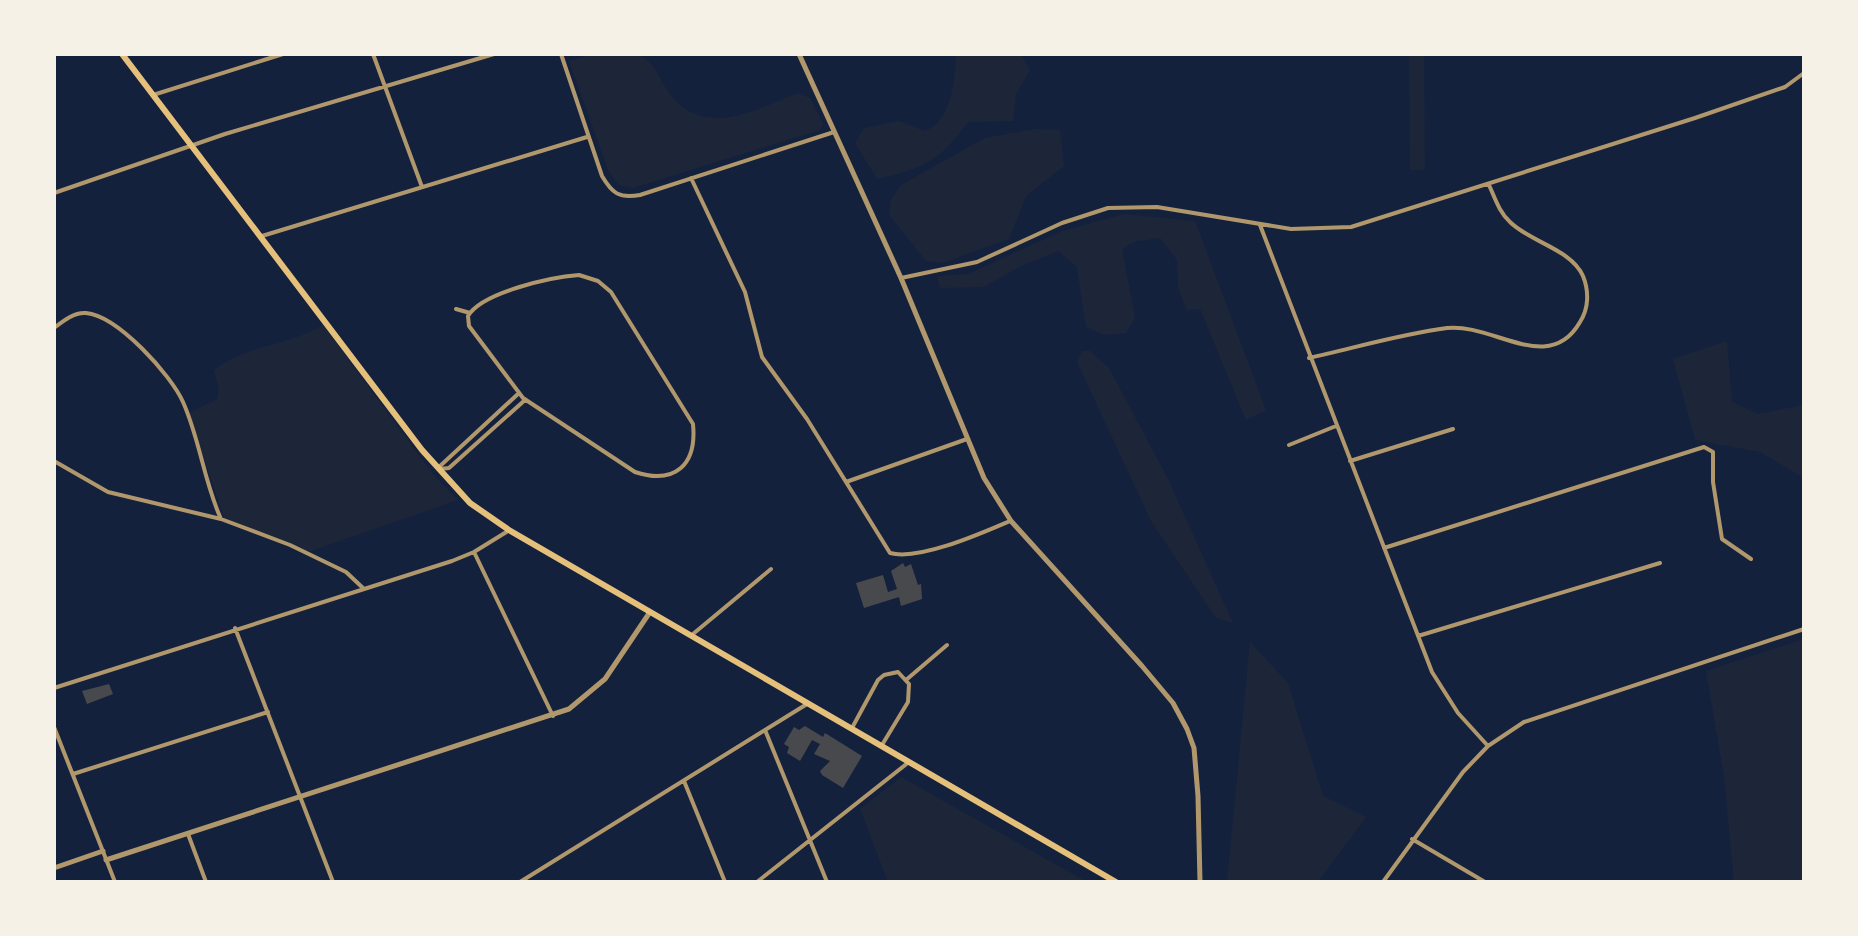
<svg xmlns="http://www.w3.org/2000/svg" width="1858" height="936" viewBox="0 0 1858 936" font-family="Figtree,sans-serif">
  <rect width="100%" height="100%" fill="#14213d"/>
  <!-- green -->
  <path fill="#1d2539" d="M 592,54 C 606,54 629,49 641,56 C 658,66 659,80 670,94 C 705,139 755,110 798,93 L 810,98 L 823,124 L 820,130 L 633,188 L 619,185 L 608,170 L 569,61 Z
    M 956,54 L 1021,54 L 1030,70 L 1016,94 L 1013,121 L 968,122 C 940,161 924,168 877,179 L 855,143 L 864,128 L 899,121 L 925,131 C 952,121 955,80 956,54 Z
    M 1409,54 L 1424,54 L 1425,170 L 1410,170 Z
    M 1035,129 L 1060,130 L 1064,166 L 1026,196 L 1009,239 L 942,263 L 926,261 L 889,215 L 891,200 L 901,185 L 985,138 Z
    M 1124,214 L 1195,221 L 1266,410 L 1246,420 L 1200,309 L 1187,310 L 1178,288 L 1177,260 L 1160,238 L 1134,242 L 1122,249 L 1135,318 L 1126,333 L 1104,335 L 1086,327 L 1077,267 L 1058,251 L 1019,267 L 984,287 L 940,288 L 937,276 L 968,274 L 1062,231 Z
    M 323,325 L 433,474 L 458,500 L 308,552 L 224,518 L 189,413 L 217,399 L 219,389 L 214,370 C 245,345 289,346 323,325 Z
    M 1727,341 L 1732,402 L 1758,414 L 1804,405 L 1804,478 L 1760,452 L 1695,440 L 1673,359 Z
    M 1082,351 L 1090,351 L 1109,368 L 1168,479 L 1233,623 L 1216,618 L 1151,521 L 1077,362 Z
    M 1804,639 L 1804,882 L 1734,882 L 1724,777 L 1706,671 Z
    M 1250,642 L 1288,683 L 1323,796 L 1366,817 L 1318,882 L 1227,882 Z
    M 901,777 L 1087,882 L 888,882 L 860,809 Z"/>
  <!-- building -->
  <path fill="#48494c" d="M 903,563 L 905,567 L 911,564 L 918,585 L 921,584 L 922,599 L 901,606 L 899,597 L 864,608 L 856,583 L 883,575 L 888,592 L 897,589 L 891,571 Z
    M 109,684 L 113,694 L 87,704 L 82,691 Z
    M 805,726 L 823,737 L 825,733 L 862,756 L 843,788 L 822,775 L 820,771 L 830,761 L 814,754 L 820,744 L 812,740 L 800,761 L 787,753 L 789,747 L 784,744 L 794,727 L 799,730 Z"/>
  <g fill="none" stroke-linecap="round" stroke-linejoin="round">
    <!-- minor -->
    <path stroke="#b1986c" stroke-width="4" d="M 373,54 L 422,187
      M 561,54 L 602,176 C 612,193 619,199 640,195 L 834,132
      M 153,95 L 283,54
      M 691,178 L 745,292 L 762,357 L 807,419 L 890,553 C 919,561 982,533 1010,521
      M 54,193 L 225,134 L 494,54
      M 1260,225 L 1432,672 L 1458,713 L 1488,746
      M 262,236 L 587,137
      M 579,275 L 598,281 L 611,292 L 693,424 C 697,465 675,485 635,472 L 523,398 L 469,326 L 468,316 C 482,292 552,277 579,275 Z
      M 901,278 L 977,262 L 1062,223 L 1108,208 L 1157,207 L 1291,229 L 1351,227 L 1695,118 L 1785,87 L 1804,73
      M 456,309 L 470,313
      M 54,328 C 63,321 74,312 86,313 C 118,316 171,375 183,402 C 200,440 204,482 221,519
      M 1309,358 C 1354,348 1401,334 1447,328 C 1493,323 1549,376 1580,322 C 1589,308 1589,291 1583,276 C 1571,249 1530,242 1510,222 C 1499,212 1495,198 1489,185
      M 1289,445 L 1336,426
      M 54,461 L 108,492 L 221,519 L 290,545 L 346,572 L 363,588
      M 1350,461 L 1453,429
      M 439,467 L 519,393
      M 440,469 L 449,468 L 525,400
      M 846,482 L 967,439
      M 1384,548 L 1704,447 L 1713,452 L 1713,482 L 1722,539 L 1751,559
      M 474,552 L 553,716
      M 235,628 L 333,882
      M 693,634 L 771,569
      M 1418,636 L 1660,563
      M 906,680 L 947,645
      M 54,688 L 452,561 L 474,552 L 508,531
      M 54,727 L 115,882
      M 852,728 L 878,680 L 884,675 L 898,672 L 909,684 L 908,702 L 882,745
      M 765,730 L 827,882
      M 73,774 L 268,712
      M 684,781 L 725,882
      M 188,834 L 206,882
      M 1412,839 L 1485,882
      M 520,882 L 807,704
      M 757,882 L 909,762
      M 1383,882 L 1463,772 L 1488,746 L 1524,722 L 1804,629"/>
    <!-- tertiary -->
    <path stroke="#b1986c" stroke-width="5" d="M 799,54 L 901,278 L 984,478 L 1011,521 L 1142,666 L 1173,703 L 1187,729 L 1194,748 L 1198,796 L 1200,882
      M 106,860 L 569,709 L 605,679 L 650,612
      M 54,868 L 103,851"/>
    <!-- secondary -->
    <path stroke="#e5c07b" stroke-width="6" d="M 122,54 L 422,450 L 470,503 L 509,530 L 1116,882"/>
  </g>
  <!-- border -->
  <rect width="1858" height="936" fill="none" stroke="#f6f1e7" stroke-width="112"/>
</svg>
